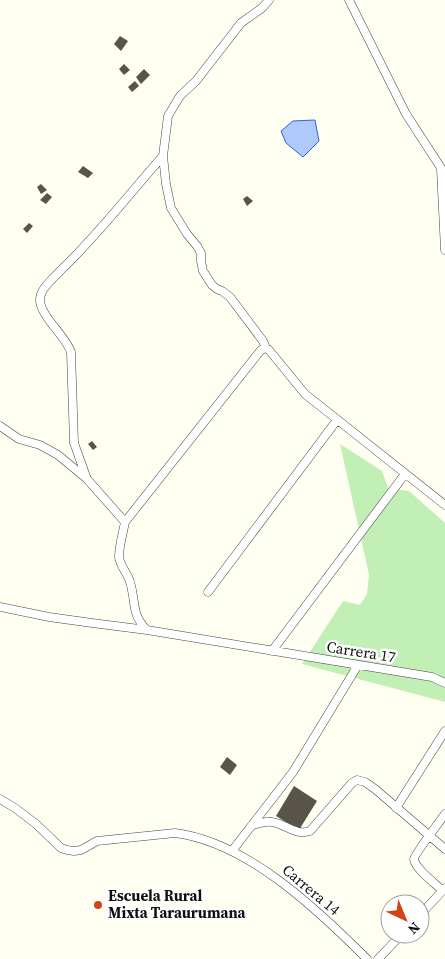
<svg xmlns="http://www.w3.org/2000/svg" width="445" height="959" viewBox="0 0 445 959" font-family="'Source Serif 4',serif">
  <rect width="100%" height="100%" fill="#fefff1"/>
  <!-- green -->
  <path fill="#c2efb6" d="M 340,444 L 382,471 L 388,488 L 409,491 L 445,523 L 445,702 L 302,664 L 343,601 L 360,605 L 367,594 L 369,575 Z"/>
  <!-- water -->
  <path fill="#afc9fd" stroke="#2e64dd" d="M 315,120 L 319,141 L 303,157 L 286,143 L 281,131 L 293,121 Z"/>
  <!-- building -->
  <path fill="#59544a" d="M 120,36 L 128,41 L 121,51 L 114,44 Z
    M 124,64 L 130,70 L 124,75 L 119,69 Z
    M 144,69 L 150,75 L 141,84 L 136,77 Z
    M 135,81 L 139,86 L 132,92 L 128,87 Z
    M 83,166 L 93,173 L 88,178 L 78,172 Z
    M 41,184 L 47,190 L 41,194 L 37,187 Z
    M 47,193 L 52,197 L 46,204 L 40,200 Z
    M 247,196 L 253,201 L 247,206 L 243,199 Z
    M 29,223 L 33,226 L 27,233 L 23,229 Z
    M 92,441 L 97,447 L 93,450 L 88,444 Z
    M 227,757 L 237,765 L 230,775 L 220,767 Z
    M 294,786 L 317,801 L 299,830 L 276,816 Z"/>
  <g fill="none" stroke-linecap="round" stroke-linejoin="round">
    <defs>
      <path id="minor" d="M 269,0 L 262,8 L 241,23 L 196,81 L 180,96 L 168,116 L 163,156 L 166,184 L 171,208 L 187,234 L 197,246 L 201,253 L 201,261 L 203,271 L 212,285 L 217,289 L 222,291 L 230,297 L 263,341 L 266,348 L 269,350 L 305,394 L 445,505
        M 349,0 L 406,114 L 445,174
        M 441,169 L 445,250
        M 0,426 L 19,439 L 40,445 L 58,455 L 87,479 L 125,522
        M 87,479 L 74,443 L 71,352 C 65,335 42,318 40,301 C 39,289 54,278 61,270 C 98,235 129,194 163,156
        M 208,592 L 337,420
        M 0,607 L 49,617 L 92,623 L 147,630 L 432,677 L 445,683
        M 147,630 C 131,615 136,601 130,582 C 128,574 120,566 119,557 C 119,546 123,533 125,522 L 261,350 L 266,348
        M 272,651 L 405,474
        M 0,799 L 15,808 L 36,824 L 61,848 L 67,850 L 74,851 L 81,850 L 97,841 L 175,833 C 247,842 317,909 367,959
        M 396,808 L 445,731
        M 252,825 C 258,824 265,821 272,822 C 286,824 295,836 310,831 L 352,783 L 357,780 L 365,782 L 375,789 L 445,849
        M 232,851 L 293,772 L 358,665
        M 443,891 C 436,884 415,869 414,859 C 414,855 441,820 445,814
        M 420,915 L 445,888
        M 378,959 L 402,934"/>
    </defs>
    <!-- minor casing -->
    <use href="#minor" stroke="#424242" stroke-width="9"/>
    <!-- minor -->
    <use href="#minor" stroke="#fff" stroke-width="8"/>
  </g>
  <!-- markers -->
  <circle fill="#d04416" stroke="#fff" stroke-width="2" cx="98" cy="905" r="5"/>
  <g text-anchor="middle" stroke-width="5" stroke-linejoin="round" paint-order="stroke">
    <!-- street labels -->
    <g font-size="15" fill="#0f0f0f" stroke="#fff">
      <text transform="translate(361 652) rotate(9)" y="5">Carrera 17</text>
      <text transform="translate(311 890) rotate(40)" y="5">Carrera 14</text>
    </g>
    <!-- poi labels -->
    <g font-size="15" font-weight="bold" fill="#0f0f0f" stroke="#fff" text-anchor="start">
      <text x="108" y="901">Escuela Rural<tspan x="108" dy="17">Mixta Taraurumana</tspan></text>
    </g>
  </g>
  <!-- north arrow -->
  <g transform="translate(405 919) rotate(136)"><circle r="24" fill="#ffffff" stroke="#9f9f9f"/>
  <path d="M0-4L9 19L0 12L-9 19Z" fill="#d04416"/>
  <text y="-8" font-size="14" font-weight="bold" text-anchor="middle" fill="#0f0f0f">N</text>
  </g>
</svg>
